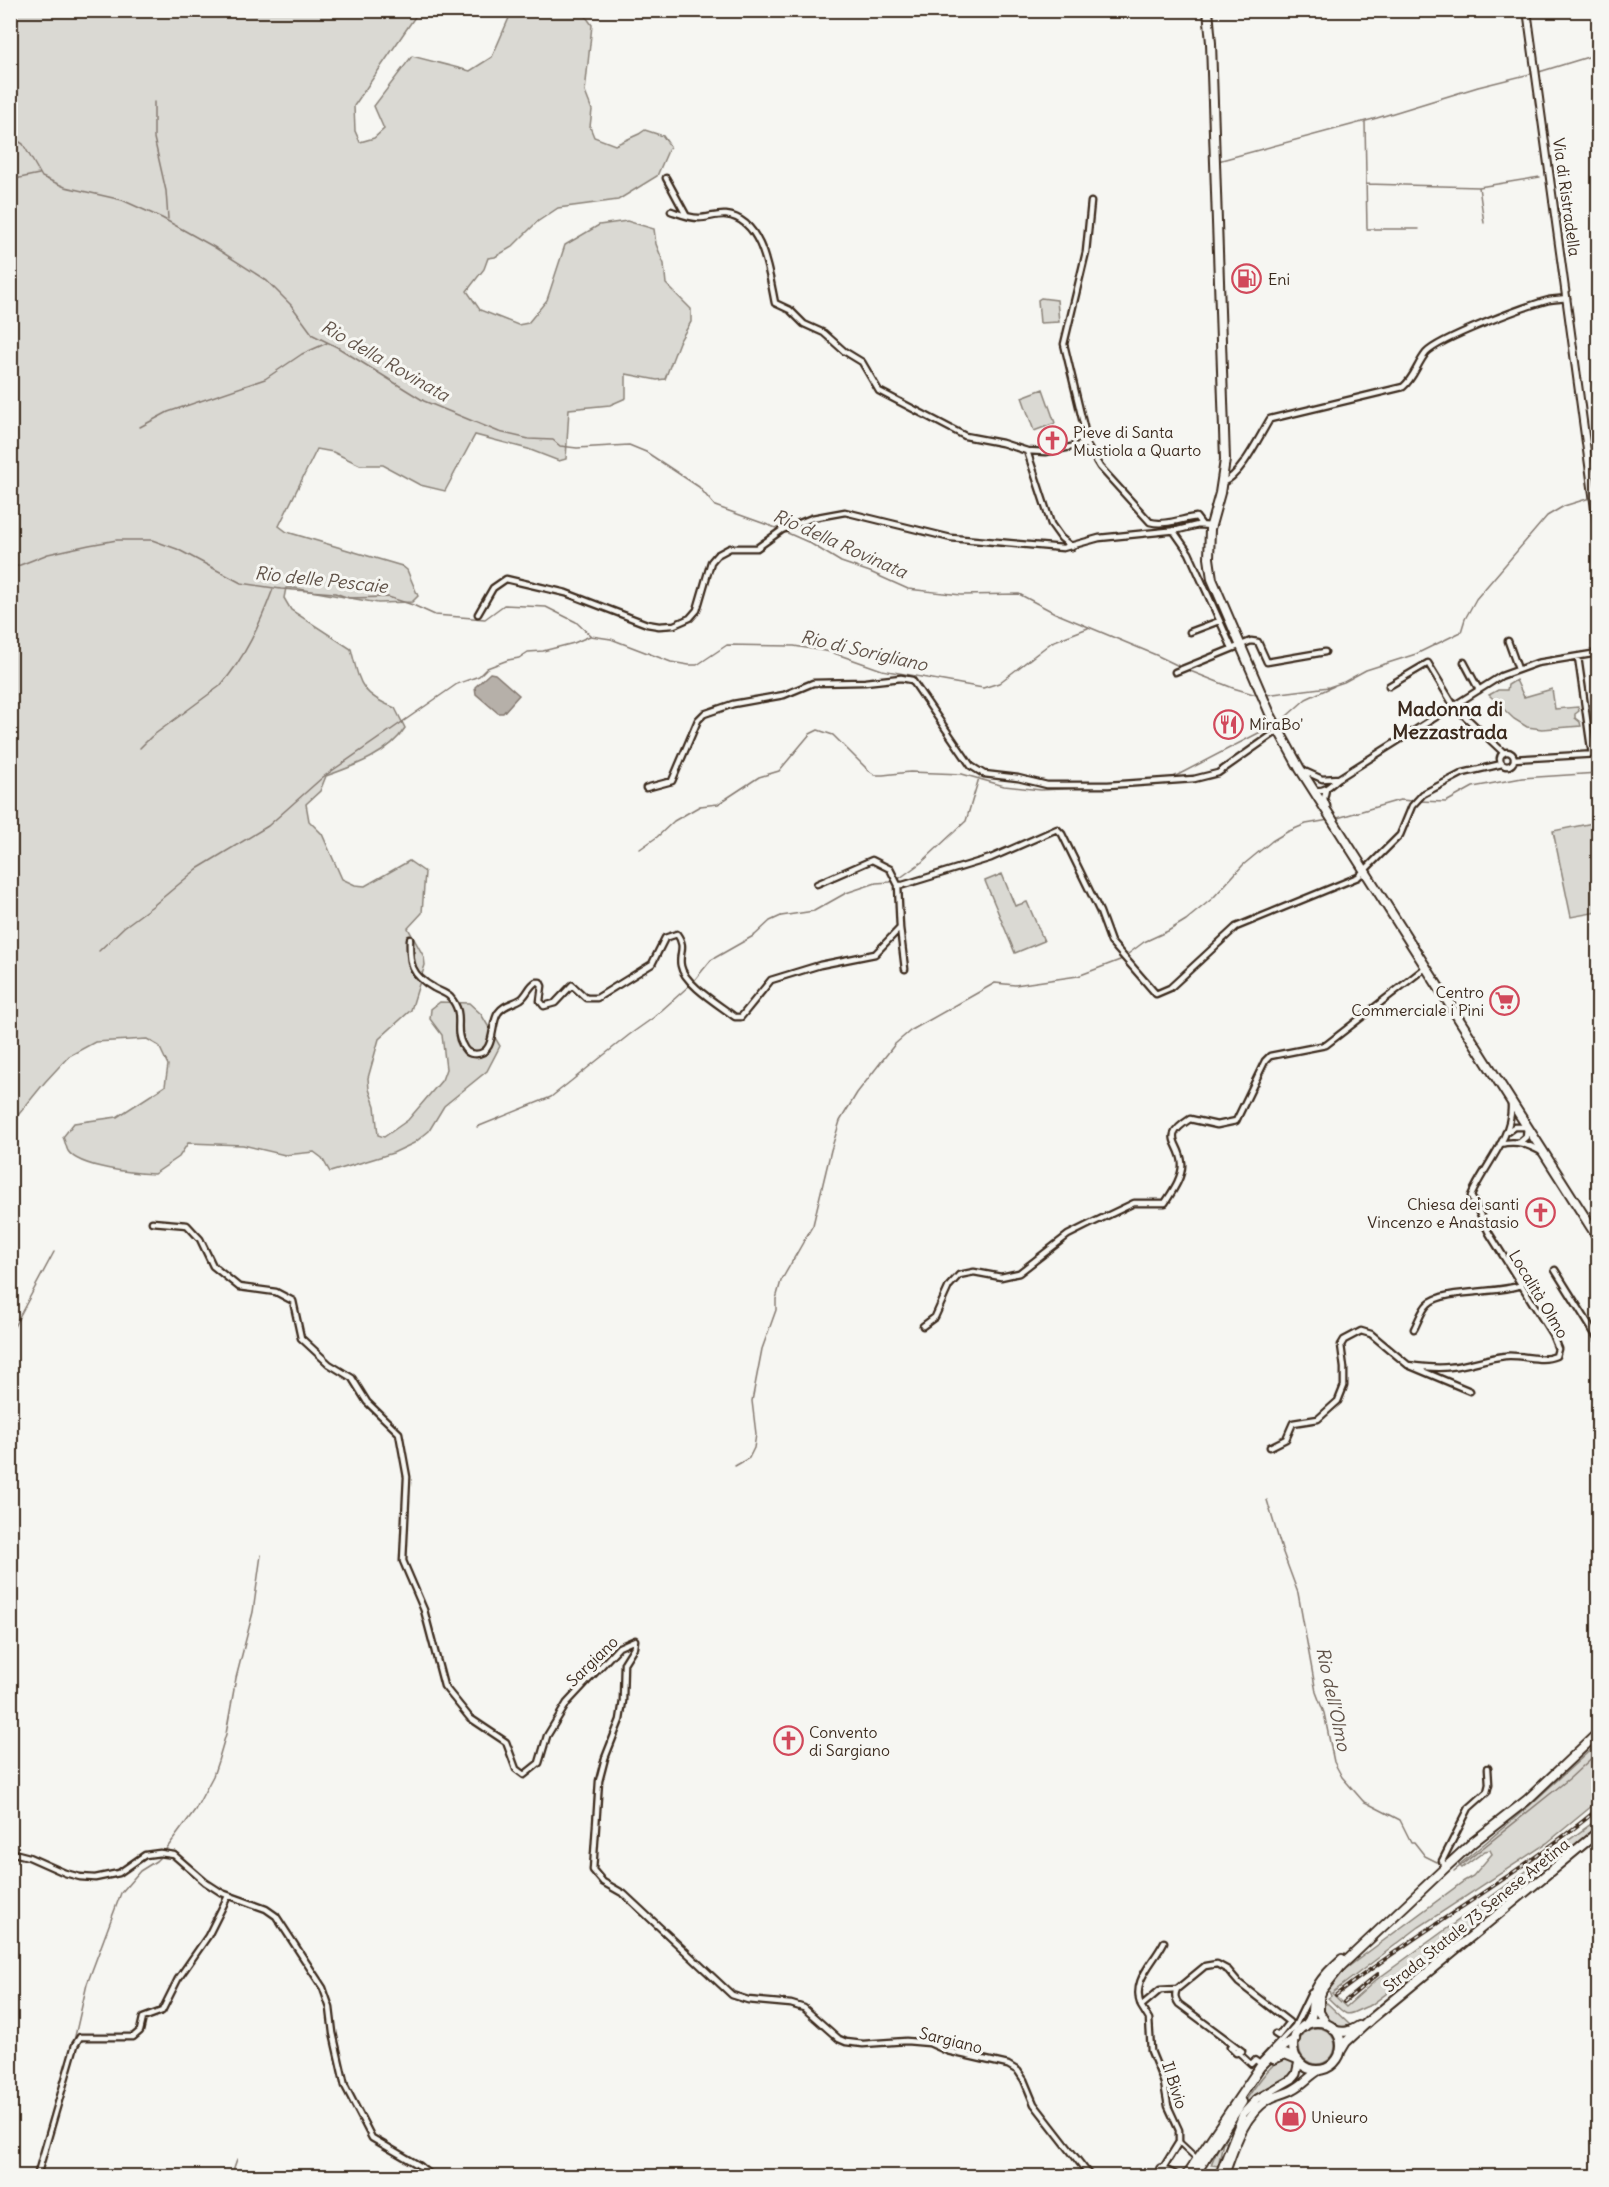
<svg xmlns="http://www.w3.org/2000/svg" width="1609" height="2187" viewBox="0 0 1609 2187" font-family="Delius,sans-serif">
  <rect width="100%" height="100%" fill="#f6f6f2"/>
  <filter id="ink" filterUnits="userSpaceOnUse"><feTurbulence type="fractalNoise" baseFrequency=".0167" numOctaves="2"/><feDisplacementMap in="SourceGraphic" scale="12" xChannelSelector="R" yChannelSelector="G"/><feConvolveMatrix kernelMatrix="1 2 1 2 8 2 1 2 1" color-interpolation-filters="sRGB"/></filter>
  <g filter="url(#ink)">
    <!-- green -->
    <path fill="#dad9d3" stroke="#8a8278" stroke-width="1.5" d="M 11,11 L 419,11 L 354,106 L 355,131 L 360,142 L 374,138 L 384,129 L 374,106 L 412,56 L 470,71 L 492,57 L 512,11 L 582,11 L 592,25 L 585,92 L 592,110 L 590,127 L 594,137 L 615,145 L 639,134 L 645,130 L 663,136 L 670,146 L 657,176 L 618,200 L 558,208 L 537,222 L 512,247 L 495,257 L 488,258 L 484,269 L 467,291 L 480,310 L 518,325 L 528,323 L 547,300 L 565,245 L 599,225 L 627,221 L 654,229 L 656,244 L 664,264 L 666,284 L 691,309 L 691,322 L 679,342 L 665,379 L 657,380 L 626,374 L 626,398 L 610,405 L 569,409 L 566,459 L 559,461 L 528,449 L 475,435 L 445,491 L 420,485 L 383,465 L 360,465 L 333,452 L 317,449 L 279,526 L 287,532 L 402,566 L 407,570 L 418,596 L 412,602 L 378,603 L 294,588 L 286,588 L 284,598 L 291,610 L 351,649 C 360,684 360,694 395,708 L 405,728 C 389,754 354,766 326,776 L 320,791 L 306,804 L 309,821 L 322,834 L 342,879 L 355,885 L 365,886 L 409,861 L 425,872 L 422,913 L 408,928 L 424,957 L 425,965 L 411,1010 L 379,1039 L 368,1078 L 369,1089 L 375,1106 L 378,1135 L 384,1137 L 408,1120 L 442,1080 L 446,1069 L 442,1035 L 430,1019 L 431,1009 L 440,1002 L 469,1003 L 481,1014 L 500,1046 L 487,1071 L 444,1106 L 429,1131 L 414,1143 L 393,1153 L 330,1172 L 322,1158 L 314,1152 L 285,1155 L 243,1145 L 188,1143 L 179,1157 L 154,1174 C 135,1173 79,1168 68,1151 C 66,1147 65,1141 63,1137 L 74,1123 L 117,1117 L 165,1086 L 168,1065 L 159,1046 L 147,1039 L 95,1042 L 69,1056 L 45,1082 L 11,1124 Z
      M 1041,298 L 1057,300 L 1059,322 L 1040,323 L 1038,300 Z
      M 1043,389 L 1055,423 L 1034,431 L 1022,397 Z
      M 1516,680 L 1524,697 L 1552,689 L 1555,709 L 1578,707 L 1579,711 L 1575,714 L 1575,718 L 1580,722 L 1581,726 L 1542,729 L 1527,727 L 1514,719 L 1489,695 L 1498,690 L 1507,690 L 1508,685 Z
      M 1598,822 L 1598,912 L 1571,917 L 1553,831 Z
      M 1002,874 L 1015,906 L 1027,902 L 1044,941 L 1015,953 L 985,881 Z
      M 1598,1743 L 1598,1801 L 1547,1843 L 1419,1927 L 1332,1993 L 1346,2007 L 1376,1980 L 1598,1819 L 1598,1828 L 1489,1917 L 1371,2005 C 1343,2015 1352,2021 1328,1998 L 1331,1996 L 1328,1989 L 1344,1970 L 1464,1881 L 1473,1876 L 1492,1854 L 1490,1850 L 1485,1851 L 1462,1868 L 1459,1865 L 1529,1806 Z
      M 1327,2003 L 1350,2025 C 1337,2031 1324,2021 1322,2007 Z
      M1299 2046a18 18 0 1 1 36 0a18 18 0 1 1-36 0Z
      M 1284,2057 L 1295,2062 L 1295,2070 L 1290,2077 L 1244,2109 L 1237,2120 L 1230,2139 L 1223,2142 L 1218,2166 L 1211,2165 C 1219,2141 1262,2067 1284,2057 Z"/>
    <!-- water -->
    <path fill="#b6b0a9" stroke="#857a71" stroke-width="1.5" d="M 490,673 L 495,674 L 519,695 L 503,713 L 498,713 L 476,694 L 475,687 Z"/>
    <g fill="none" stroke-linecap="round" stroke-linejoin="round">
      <!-- stream -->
      <path stroke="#857a71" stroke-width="1.5" d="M 1530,10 L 1536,56
        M 1539,72 L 1598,54
        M 154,102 L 154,138 L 166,191 L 168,219
        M 1365,122 L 1367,229 L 1419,229
        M 10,136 L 23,144 L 42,177 L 65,187 L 122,200 L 162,218 L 214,247 L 267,281 L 291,305 L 313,335 L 337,347 L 424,401 L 499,432 L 529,439 L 553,440 L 560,446 L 577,448 L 629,445 L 646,452 L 699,487 L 715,506 L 779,529
        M 1218,161 L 1377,118 L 1478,87 L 1534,73
        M 10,180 L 39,174
        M 1366,184 L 1479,187 L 1540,177
        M 1479,187 L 1484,223
        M 140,427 L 168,412 L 265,379 L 302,354 L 327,343
        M 1596,495 L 1598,494
        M 783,531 L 808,542 L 841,562 L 870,572 L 908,589 L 961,595 L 1019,594 L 1055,613 L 1156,655 L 1181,667
        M 10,569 L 48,554 L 89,545 L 117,540 L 152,540 L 177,549 L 241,583 L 281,589 L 335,593 L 349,598 L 388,597 L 413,605 L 435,615 L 485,619 L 504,605 L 546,607 L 576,622 L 591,636
        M 591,636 L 611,639 L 671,662 L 689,665 L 697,665 L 727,645 L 794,646 L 831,652 L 882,670 L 983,688 L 999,683 L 1052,642 L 1088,628
        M 1185,669 L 1233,688 L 1260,696
        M 1265,695 L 1329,687 L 1344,682 L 1366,670 L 1416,654 L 1461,632 L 1465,619 L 1476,599 L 1547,516 L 1564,506 L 1590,498
        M 1279,723 L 1306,699 L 1334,686
        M 140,748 L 151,737 L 220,686 C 245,658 260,624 273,589
        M 1170,779 L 1272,726
        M 1418,801 L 1446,802 L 1473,787 L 1522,778 L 1598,773
        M 1334,819 L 1400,800 L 1413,801
        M 640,849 L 657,837 L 674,821 L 700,806 L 718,804 L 759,777 L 779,771 L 810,734 L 818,730 L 833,735 L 869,771 L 875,775 L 883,775 L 910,772 L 962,774 L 1004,786 L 1041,790 L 1160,784
        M 99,951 L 124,927 L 154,905 L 197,869 L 268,826 L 323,777 L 457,684 L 479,676 L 487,668 L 508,660 L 519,658 L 528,652 L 543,651 L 574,643 L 590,636
        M 693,982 L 711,960 L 755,935 L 770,921 L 781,916 L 814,911 L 846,893 L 876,883 L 890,882 L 900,878 L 922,862 L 966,821 L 979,778
        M 477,1127 L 551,1097 L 629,1035 L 653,1018 L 690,985
        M 10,1334 L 54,1252
        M 735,1466 L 749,1458 L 754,1448 L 756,1434 L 752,1401 L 762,1349 L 776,1310 L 776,1299 L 781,1281 L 813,1225 L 831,1150 L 840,1121 L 857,1093 L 895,1044 L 910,1031 L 995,983 L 1015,985 L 1078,976 L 1120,960 L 1144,942 L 1168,931 L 1186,920 L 1213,898 L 1243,865 L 1272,841 L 1287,832 L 1306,824 L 1329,820
        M 1267,1500 L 1282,1550 L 1298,1593 L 1316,1692 L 1324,1713 L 1334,1762 L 1342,1777 L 1363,1801 L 1400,1820 L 1411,1842 L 1414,1842 L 1425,1856 L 1437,1862
        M 164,1852 L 195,1810 L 213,1776 L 218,1761 L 226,1734 L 236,1678 L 253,1612 L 261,1555
        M 1454,1871 L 1570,1778 L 1598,1752
        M 73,2045 L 87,1984 L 121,1893 L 140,1871 L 156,1861 L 161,1856
        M 40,2176 L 56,2119
        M 231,2176 L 237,2159"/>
      <defs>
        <path id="pedestrian" d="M 1239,2053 L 1251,2064 L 1255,2060 L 1259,2063
          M 1179,2142 L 1195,2157"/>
        <path id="minor" d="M 666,178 L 686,215
          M 671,211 C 680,214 689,218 699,218 C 708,218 717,214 726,215 C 763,219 769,274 775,303 L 790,310 L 804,324 L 824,333 L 844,351 L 862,362 L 879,391 L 965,436 L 1002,443 L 1027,451 L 1051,524 L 1061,538 L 1072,547
          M 1086,444 L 1084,427 L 1064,344 L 1086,252 L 1091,202
          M 1027,451 L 1046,452 L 1086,444 L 1100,467 L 1150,522 C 1164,526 1181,519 1196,517 L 1202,525
          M 1222,483 C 1241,476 1259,437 1270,419 L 1403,387 C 1414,378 1417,364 1426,353 C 1440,338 1526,306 1549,300 C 1555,299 1561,299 1567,298
          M 1173,530 L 1189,553 L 1232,648
          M 478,614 L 493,588 L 506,579 L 566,593 L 647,624 L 659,626 L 674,625 L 690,618 L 697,610 L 711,562 L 717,555 L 730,548 L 757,548 L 782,530 L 812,518 L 845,512 L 951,538 L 1063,548 L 1099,538 L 1178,530 L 1198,525 L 1211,526
          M 1190,632 L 1219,621
          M 1508,641 L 1518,669
          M 1578,657 L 1592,755
          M 1464,662 L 1479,690
          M 1175,672 L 1251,641 L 1258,642 L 1267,662 L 1325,652
          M 1389,686 L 1428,663 L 1454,706 L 1504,753
          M1500 759a7 7 0 1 1 14 0a7 7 0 1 1-14 0Z
          M 1514,759 L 1598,754
          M 1302,770 L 1322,779 L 1339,778
          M 646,788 L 672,781 L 698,720 L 704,714 L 733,704 L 784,695 L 813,683 L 865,682 L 901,678 L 912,680 L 971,766 L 984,774 L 1018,778 L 1047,785 L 1108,785 L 1194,779 L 1218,773 L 1279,730
          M 1313,789 C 1324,794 1331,784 1339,778 L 1501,676 L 1537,663 L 1598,653
          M 1326,789 L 1324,799 L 1327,806
          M 817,884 L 872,860 L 890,869 L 898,885 L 903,885 L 991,858 L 1057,829 L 1062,834 L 1100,912 L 1111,942 L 1156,994 L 1170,988 L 1236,927 L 1358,877 L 1400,835 L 1412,806 L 1423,794 L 1463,773 L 1502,764
          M 900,928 L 905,969
          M 410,939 C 409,964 411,975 434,988 C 439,991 446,993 450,997 C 466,1015 453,1028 462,1044 C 465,1051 468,1054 476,1054 C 496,1053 490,1025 498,1013 C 504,1004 513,1004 521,999 C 527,995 529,986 536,982 L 540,982 L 542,986 L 540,1001 L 544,1006 L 555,1003 L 572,985 L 586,998 L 597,998 L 652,964 L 665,938 L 677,934 C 687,948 678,953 681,966 C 684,984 721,1006 735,1017 L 741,1017 L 771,980 L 820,965 L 875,954 L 900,928 L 898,885
          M 1507,1132 L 1514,1127 L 1527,1127 L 1526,1137 L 1520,1142
          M 1500,1144 C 1517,1140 1527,1144 1542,1152
          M 152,1222 L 187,1225 L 200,1239 L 213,1266 L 239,1287 L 276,1292 L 293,1301 L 301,1338 L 329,1364 L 352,1378 L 367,1402 L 399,1433 L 407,1477 L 403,1561 L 424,1610 L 444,1686 L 470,1718 L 506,1742 L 516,1769 L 524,1775 L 539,1763 L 547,1736 L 567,1703 L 619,1647 L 635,1640 L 634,1647 L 624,1663 L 623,1701 L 620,1720 L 605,1758 L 599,1781 L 593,1870 L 603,1882 L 624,1894 L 732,1995 L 748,2000 L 791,2004 L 804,2008 L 839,2039 L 846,2042 L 863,2044 L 906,2041 L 929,2043 L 947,2051 L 1008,2065 L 1018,2071 L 1024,2080 L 1034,2104 L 1090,2176
          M 1590,1225 L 1598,1222
          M 1555,1270 L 1598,1339
          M 923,1326 L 935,1317 L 949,1286 L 959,1275 L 974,1272 L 1001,1277 L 1019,1273 L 1068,1235 L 1090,1224 L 1134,1203 L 1165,1203 C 1172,1192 1183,1177 1182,1163 C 1180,1141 1160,1138 1190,1119 L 1217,1125 L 1236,1121 L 1265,1061 L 1270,1056 L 1326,1045 L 1425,968
          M 1414,1329 C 1418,1322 1422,1309 1428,1304 C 1443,1289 1498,1294 1521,1285
          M 1408,1365 C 1422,1367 1436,1369 1450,1367 C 1469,1365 1487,1358 1505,1356 C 1523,1354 1540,1363 1556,1356 L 1558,1349 L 1552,1334 L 1489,1233 L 1471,1196 C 1484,1166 1513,1137 1511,1105
          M 1270,1447 L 1286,1439 L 1293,1423 L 1318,1419 L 1338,1401 L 1344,1386 L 1344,1368 L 1341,1345 L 1344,1340 L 1361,1331 L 1371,1334 L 1408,1365 L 1470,1391
          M 10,1852 L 29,1857 L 65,1873 L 80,1877 L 95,1878 L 119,1873 L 145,1855 L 160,1853 L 174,1855 L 205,1882 L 222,1893 L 266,1909 L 276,1916 L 323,1988 L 330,2008 L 333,2033 L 345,2086 L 372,2138 L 420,2166 L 432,2176
          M 1446,1867 L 1442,1861 L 1469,1808 L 1487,1792 L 1489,1784 L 1488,1768
          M 1141,2006 C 1131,1980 1153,1964 1164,1942
          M 1232,2044 L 1230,2047 L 1236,2053 L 1242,2051 L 1179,2004 C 1175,1999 1174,1995 1177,1989 L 1205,1966 L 1217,1964 L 1228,1970 L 1239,1983 L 1289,2022 L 1278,2036 L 1275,2034
          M 1260,2063 L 1295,2026 L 1311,1993
          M 37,2176 L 75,2045 L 80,2037 L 133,2037 L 140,2031 L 143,2018 L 162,2011 L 178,1979 L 208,1936 L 228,1896
          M 1158,2176 L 1179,2142 L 1179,2130 L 1168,2106 L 1164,2083 L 1151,2051 L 1149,2019 L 1141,2006 L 1160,1990 L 1177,1989"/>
        <path id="tertiary" d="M 1527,10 L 1598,531"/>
        <path id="secondary" d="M 1219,2176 L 1243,2114 L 1257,2099 L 1292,2079 L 1296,2074 L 1299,2061
          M 1224,2176 C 1234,2150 1242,2117 1268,2100 C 1276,2095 1286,2094 1294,2089 C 1304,2084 1310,2075 1320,2070"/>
        <path id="primary" d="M 1208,10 L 1211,43 L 1225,460 L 1220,493 L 1210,529 L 1209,558 L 1212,579 L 1271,716 L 1300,769 L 1598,1238
          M1293 2046a24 24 0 1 1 48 0a24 24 0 1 1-48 0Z
          M 1326,2024 L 1319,2012 L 1319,1998 L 1322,1990 L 1341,1966 L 1446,1867 L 1472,1843 L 1527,1800 L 1598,1733
          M 1305,2026 C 1316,2014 1310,2008 1314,1994 C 1319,1980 1331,1969 1342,1959
          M 1334,2030 C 1344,2034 1351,2031 1359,2026
          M 1340,2052 L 1346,2042 L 1371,2019 L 1598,1832
          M 1274,2059 L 1285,2054 L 1297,2059
          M 1161,2169 L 1175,2176
          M 1186,2176 L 1260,2067 L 1274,2053 L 1295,2039
          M 1194,2176 L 1242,2102"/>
      </defs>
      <!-- pedestrian casing -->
      <use href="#pedestrian" stroke="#3b2a1e" stroke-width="8"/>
      <!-- minor casing -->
      <use href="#minor" stroke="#3b2a1e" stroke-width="9"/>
      <!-- tertiary casing -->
      <use href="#tertiary" stroke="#3b2a1e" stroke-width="10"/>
      <!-- secondary casing -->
      <use href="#secondary" stroke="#3b2a1e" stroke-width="11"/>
      <!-- primary casing -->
      <use href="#primary" stroke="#3b2a1e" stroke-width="12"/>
      <!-- pedestrian -->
      <use href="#pedestrian" stroke="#f6f6f2" stroke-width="4"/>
      <!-- minor -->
      <use href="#minor" stroke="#f6f6f2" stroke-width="4.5"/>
      <!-- tertiary -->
      <use href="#tertiary" stroke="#f6f6f2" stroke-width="6"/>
      <!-- secondary -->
      <use href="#secondary" stroke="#f6f6f2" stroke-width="7"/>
      <!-- primary -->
      <use href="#primary" stroke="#f6f6f2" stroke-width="8"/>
      <defs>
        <path id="rail" d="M 1336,1995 C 1421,1929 1516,1877 1598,1809
          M 1344,2002 L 1378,1974"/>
      </defs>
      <!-- rail casing -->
      <use href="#rail" stroke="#3b2a1e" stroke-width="4"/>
      <!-- rail -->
      <use href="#rail" stroke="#f6f6f2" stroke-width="1.5" stroke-dasharray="4.5" stroke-linecap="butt"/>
    </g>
  </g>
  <!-- icons -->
  <defs>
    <symbol id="fuel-ring" viewBox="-11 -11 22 22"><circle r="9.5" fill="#f6f6f2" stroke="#d1495b" stroke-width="1.5"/><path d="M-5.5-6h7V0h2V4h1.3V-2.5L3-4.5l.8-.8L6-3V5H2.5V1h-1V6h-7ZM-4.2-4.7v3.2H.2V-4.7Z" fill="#d1495b"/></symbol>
    <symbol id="church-ring" viewBox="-11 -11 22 22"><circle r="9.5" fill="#f6f6f2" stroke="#d1495b" stroke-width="1.5"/><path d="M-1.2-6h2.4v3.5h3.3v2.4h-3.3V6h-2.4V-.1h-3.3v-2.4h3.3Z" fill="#d1495b"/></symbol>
    <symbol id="restaurant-ring" viewBox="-11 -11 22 22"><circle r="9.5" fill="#f6f6f2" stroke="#d1495b" stroke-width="1.5"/><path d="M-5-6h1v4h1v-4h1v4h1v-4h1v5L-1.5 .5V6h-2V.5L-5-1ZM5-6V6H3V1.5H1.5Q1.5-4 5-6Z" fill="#d1495b"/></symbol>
    <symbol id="supermarket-ring" viewBox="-11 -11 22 22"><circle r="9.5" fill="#f6f6f2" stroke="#d1495b" stroke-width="1.5"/><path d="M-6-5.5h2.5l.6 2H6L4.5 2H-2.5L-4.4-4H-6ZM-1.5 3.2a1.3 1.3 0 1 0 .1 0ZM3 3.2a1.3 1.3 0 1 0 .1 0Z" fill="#d1495b"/></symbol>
    <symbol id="shop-ring" viewBox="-11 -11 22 22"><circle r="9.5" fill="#f6f6f2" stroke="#d1495b" stroke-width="1.5"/><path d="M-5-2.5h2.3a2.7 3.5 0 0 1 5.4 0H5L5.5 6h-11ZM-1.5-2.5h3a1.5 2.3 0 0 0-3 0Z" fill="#d1495b"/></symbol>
  </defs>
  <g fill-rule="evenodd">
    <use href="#fuel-ring" x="1230" y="262" width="33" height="33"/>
    <use href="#church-ring" x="1036" y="424" width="33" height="33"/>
    <use href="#restaurant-ring" x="1212" y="708" width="33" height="33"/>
    <use href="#supermarket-ring" x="1488" y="984" width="33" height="33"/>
    <use href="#church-ring" x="1524" y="1196" width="33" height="33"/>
    <use href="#church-ring" x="772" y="1724" width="33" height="33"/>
    <use href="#shop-ring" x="1274" y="2100" width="33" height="33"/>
  </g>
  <g text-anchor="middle" stroke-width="6" stroke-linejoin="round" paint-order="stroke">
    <!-- street labels -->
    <g font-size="16" fill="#3b2a1e" stroke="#f6f6f2">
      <text transform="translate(1567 197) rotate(82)" y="6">Via di Ristradella</text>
      <text transform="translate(1539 1294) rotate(59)" y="6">Località Olmo</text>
      <text transform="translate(592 1661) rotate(-44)" y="6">Sargiano</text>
      <text transform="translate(1476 1915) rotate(-39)" y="6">Strada Statale 73 Senese Aretina</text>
      <text transform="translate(951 2040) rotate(14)" y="6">Sargiano</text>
      <text transform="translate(1175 2085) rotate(72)" y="6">Il Bivio</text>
    </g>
    <!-- poi labels -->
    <g font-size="16" fill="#3b2a1e" stroke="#f6f6f2" text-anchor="start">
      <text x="1268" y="285">Eni</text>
      <text x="1073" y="438">Pieve di Santa<tspan x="1073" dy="18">Mustiola a Quarto</tspan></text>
      <text x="1249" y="730">MiraBo'</text>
      <text x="1484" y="998" text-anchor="end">Centro<tspan x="1484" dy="18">Commerciale i Pini</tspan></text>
      <text x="1519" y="1210" text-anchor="end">Chiesa dei santi<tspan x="1519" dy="18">Vincenzo e Anastasio</tspan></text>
      <text x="809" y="1738">Convento<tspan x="809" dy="18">di Sargiano</tspan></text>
      <text x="1311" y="2123">Unieuro</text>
    </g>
    <!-- water labels -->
    <g font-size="18" font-style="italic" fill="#605248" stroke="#f6f6f2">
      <text transform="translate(385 361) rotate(30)" y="6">Rio della Rovinata</text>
      <text transform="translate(840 544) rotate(24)" y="6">Rio della Rovinata</text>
      <text transform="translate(321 580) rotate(6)" y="6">Rio delle Pescaie</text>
      <text transform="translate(864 651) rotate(13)" y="6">Rio di Sorigliano</text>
      <text transform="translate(1333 1699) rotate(78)" y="6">Rio dell'Olmo</text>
    </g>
    <!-- quarter labels -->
    <g font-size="20" font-weight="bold" fill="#3b2a1e" stroke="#f6f6f2">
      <text x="1450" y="716">Madonna di<tspan x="1450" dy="23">Mezzastrada</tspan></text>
    </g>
  </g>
  <!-- margin -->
  <rect width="1609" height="2187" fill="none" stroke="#f6f6f2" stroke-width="36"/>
  <rect x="18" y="18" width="1573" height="2151" fill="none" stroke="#3b2a1e" stroke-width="2" filter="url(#ink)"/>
</svg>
